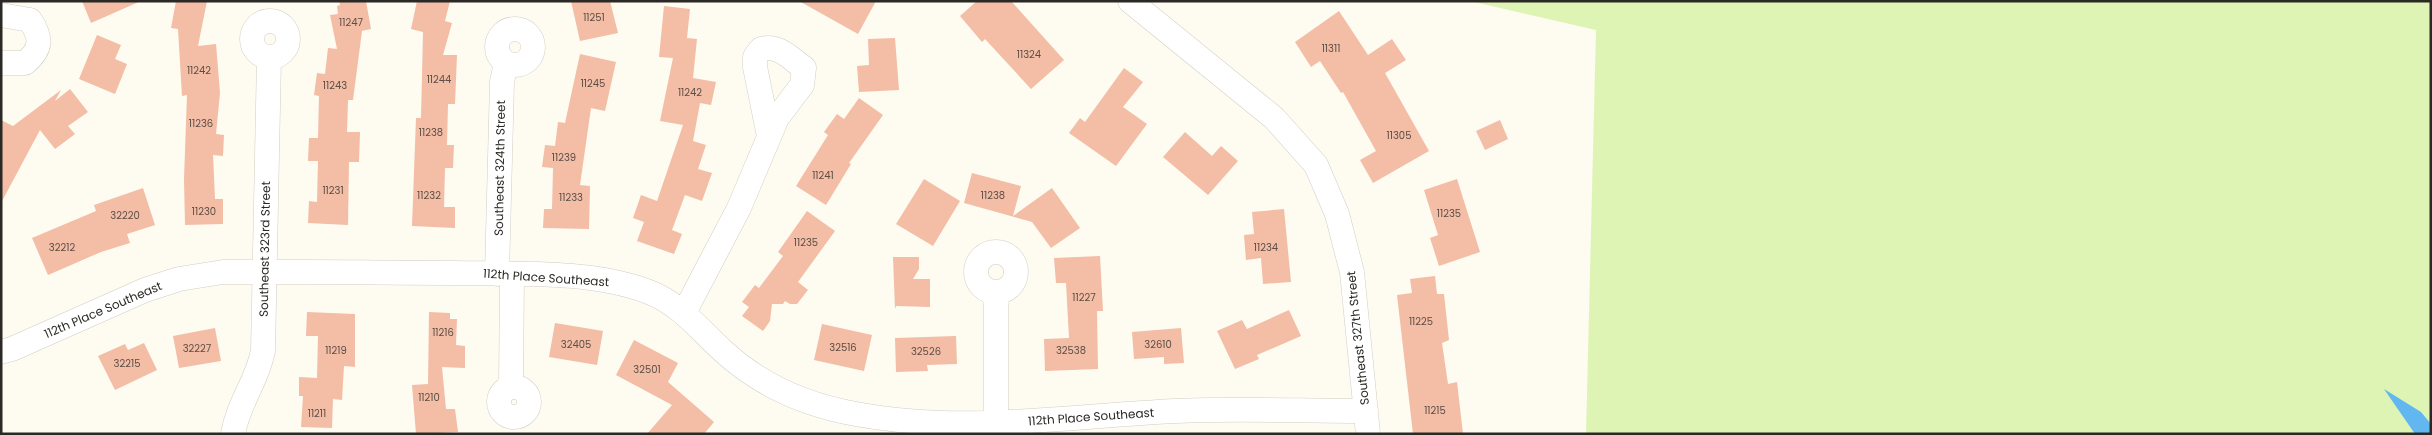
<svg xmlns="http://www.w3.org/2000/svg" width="2432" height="435" viewBox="0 0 2432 435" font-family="Poppins,sans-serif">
  <rect width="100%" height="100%" fill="#fefbf1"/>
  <!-- green -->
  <path fill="#def4b5" d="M 1470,1 L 2431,1 L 2431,434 L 1586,434 L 1596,30 Z"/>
  <!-- water -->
  <path fill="#63b7f1" d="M 2384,389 L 2421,412 L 2431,424 L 2431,434 L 2415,434 Z"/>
  <!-- building -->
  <path fill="#f3bda6" d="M 82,1 L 141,1 L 91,23 Z
    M 176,1 L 207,1 L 198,46 L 216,44 L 220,93 L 216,134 L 224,135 L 223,156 L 213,155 L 215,199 L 223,199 L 223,224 L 185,225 L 184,179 L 187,95 L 182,96 L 178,29 L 171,28 Z
    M 339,1 L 366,1 L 371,29 L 362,31 L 353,100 L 348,100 L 347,132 L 360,132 L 359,162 L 349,162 L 348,225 L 308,223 L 309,201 L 317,202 L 318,161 L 308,161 L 309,138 L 318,138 L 319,96 L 314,95 L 317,73 L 325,74 L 328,48 L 337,49 L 330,15 L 338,14 L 337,6 L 340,5 Z
    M 417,1 L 450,1 L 445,21 L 452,23 L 443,55 L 457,55 L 455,104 L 448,104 L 447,145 L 454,145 L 453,168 L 445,168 L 444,207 L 455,207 L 455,228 L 412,226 L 416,118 L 421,118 L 423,32 L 411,29 Z
    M 571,1 L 610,1 L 618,33 L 580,41 Z
    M 799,1 L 876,1 L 858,34 Z
    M 977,1 L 1011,1 L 1064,60 L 1031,89 L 985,39 L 982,42 L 960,16 Z
    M 664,6 L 690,9 L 687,38 L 697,39 L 693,78 L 716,82 L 711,105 L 700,103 L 693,141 L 706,145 L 698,169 L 712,173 L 702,201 L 685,195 L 672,230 L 682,234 L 674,254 L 637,241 L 644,222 L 633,218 L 641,195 L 657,201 L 683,125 L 660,121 L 673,58 L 659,57 Z
    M 1339,11 L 1368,55 L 1392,39 L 1406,60 L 1385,73 L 1429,151 L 1373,183 L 1360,160 L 1376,151 L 1343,92 L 1341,93 L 1320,61 L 1311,67 L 1295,42 Z
    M 97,35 L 121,45 L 115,59 L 127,64 L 115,94 L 79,79 Z
    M 895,38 L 899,90 L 859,92 L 857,66 L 869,65 L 868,39 Z
    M 580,54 L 616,62 L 605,111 L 591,108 L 580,185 L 590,186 L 589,229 L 543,228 L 544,209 L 552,209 L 553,168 L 542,167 L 545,145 L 555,146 L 558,122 L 565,123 Z
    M 1124,68 L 1143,82 L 1123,107 L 1147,124 L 1116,166 L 1069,133 L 1080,118 L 1085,122 Z
    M 70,89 L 88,112 L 68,126 L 75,134 L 55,149 L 40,130 L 1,203 L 1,120 L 13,126 L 61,90 L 55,101 Z
    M 859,98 L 883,115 L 849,163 L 851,164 L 826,205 L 796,186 L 828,135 L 824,132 L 837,114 L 844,119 Z
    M 1500,120 L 1508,139 L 1485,150 L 1476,131 Z
    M 1185,132 L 1212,156 L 1221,146 L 1238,161 L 1208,195 L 1163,157 Z
    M 972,173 L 1021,186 L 1013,216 L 1052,188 L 1080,228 L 1051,248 L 1032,222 L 964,203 Z
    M 924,179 L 960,201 L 933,246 L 896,224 Z
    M 1457,179 L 1480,252 L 1439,266 L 1430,238 L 1438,235 L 1424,190 Z
    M 143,188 L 155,225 L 127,234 L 130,243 L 101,252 L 48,275 L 32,238 L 96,211 L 94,205 Z
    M 1284,209 L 1291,282 L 1263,284 L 1261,258 L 1246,260 L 1244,235 L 1254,234 L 1252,212 Z
    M 807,211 L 835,231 L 798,282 L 808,290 L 797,304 L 790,304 L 785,301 L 783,304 L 772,304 L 770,321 L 763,331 L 742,316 L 749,307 L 742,302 L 755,285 L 759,288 L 783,256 L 778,252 Z
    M 1100,256 L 1103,311 L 1097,311 L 1098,369 L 1045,371 L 1044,339 L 1069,338 L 1066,283 L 1056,283 L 1054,258 Z
    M 893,257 L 919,257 L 919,269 L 913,279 L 930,279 L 930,307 L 896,306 L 895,309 Z
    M 1435,276 L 1437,294 L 1444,294 L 1449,340 L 1442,343 L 1448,384 L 1457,382 L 1463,434 L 1413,434 L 1397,295 L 1412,293 L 1410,279 Z
    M 1289,310 L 1301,336 L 1257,355 L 1259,359 L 1235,369 L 1217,331 L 1242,320 L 1247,329 Z
    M 307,312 L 355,314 L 355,367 L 344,366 L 342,400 L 333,399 L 332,428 L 301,427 L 303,396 L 299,396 L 299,377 L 317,378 L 318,336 L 306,336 Z
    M 429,312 L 450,313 L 450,319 L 457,319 L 456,345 L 465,346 L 465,368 L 442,367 L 446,409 L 455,409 L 458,432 L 416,434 L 412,385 L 428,384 Z
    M 555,323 L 603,331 L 597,365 L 549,357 Z
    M 822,324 L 872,335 L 864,371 L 814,360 Z
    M 215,328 L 221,361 L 179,368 L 173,336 Z
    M 1181,328 L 1184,363 L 1164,364 L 1164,357 L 1134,359 L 1132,332 Z
    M 956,336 L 957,364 L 927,365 L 928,371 L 896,372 L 895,338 Z
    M 634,340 L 678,363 L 668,382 L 714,422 L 704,434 L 647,434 L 672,405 L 616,375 Z
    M 144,343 L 157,370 L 115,390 L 98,356 L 125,344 L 128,350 Z"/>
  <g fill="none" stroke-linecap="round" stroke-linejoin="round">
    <defs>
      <path id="street" d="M 1130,1 L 1274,118 L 1316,165 L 1337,214 L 1352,272 L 1368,434
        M 1,15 L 30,20 C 42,38 42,49 25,63 L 1,63
        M252 39a18 18 0 1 1 36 0a18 18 0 1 1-36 0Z
        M497 47a18 18 0 1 1 36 0a18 18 0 1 1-36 0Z
        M976 272a20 20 0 1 1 40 0a20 20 0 1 1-40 0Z
        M 497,274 L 502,82 L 506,63
        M 684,313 L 739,208 L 777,118 L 802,85 L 804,68 C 790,58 778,44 761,49 L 755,57 L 755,67 L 769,136
        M 1,352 L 12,349 L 145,290 L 179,279 L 223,272 C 300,271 377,273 455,273 C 516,274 592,270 649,292 C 680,304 700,330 723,351 C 761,386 805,405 856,414 C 962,434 1069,416 1176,411 C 1239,408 1303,411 1366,411
        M 511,386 L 512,275
        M499 402a15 15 0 1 1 30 0a15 15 0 1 1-30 0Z
        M 996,424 L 996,292
        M 233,434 C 238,403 257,382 263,351 L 269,58"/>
    </defs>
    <!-- street casing -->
    <use href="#street" stroke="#d1cec4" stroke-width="25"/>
    <!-- street -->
    <use href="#street" stroke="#fff" stroke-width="24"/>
  </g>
  <g text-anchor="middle" stroke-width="5" stroke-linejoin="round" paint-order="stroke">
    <!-- number labels -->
    <g font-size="10" fill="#5c4e45">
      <text x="594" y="21">11251</text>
      <text x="351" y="26">11247</text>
      <text x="1331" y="52">11311</text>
      <text x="1029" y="58">11324</text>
      <text x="199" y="74">11242</text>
      <text x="439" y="83">11244</text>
      <text x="593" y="87">11245</text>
      <text x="335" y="89">11243</text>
      <text x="690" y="96">11242</text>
      <text x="201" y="127">11236</text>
      <text x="431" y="136">11238</text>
      <text x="1399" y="139">11305</text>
      <text x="564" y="161">11239</text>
      <text x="823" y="179">11241</text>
      <text x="333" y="194">11231</text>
      <text x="429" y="199">11232</text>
      <text x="993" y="199">11238</text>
      <text x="571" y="201">11233</text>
      <text x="204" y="215">11230</text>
      <text x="1449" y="217">11235</text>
      <text x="125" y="219">32220</text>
      <text x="806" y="246">11235</text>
      <text x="62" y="251">32212</text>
      <text x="1266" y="251">11234</text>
      <text x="1084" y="301">11227</text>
      <text x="1421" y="325">11225</text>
      <text x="443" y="336">11216</text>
      <text x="576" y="348">32405</text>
      <text x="1158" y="348">32610</text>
      <text x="843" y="351">32516</text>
      <text x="197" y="352">32227</text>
      <text x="336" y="354">11219</text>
      <text x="1071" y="354">32538</text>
      <text x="926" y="355">32526</text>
      <text x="127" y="367">32215</text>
      <text x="647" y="373">32501</text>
      <text x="429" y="401">11210</text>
      <text x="1435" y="414">11215</text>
      <text x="317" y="417">11211</text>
    </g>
    <!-- street labels -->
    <g font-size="12" fill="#2a2925" stroke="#fff">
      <text transform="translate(500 168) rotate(-89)" y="4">Southeast 324th Street</text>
      <text transform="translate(265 249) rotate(-89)" y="4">Southeast 323rd Street</text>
      <text transform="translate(546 278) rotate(4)" y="4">112th Place Southeast</text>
      <text transform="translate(103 310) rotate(-23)" y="4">112th Place Southeast</text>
      <text transform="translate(1358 338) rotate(-96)" y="4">Southeast 327th Street</text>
      <text transform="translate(1091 417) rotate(-4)" y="4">112th Place Southeast</text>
    </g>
  </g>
  <!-- border -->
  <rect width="2432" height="435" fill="none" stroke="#2a2925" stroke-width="5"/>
</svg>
